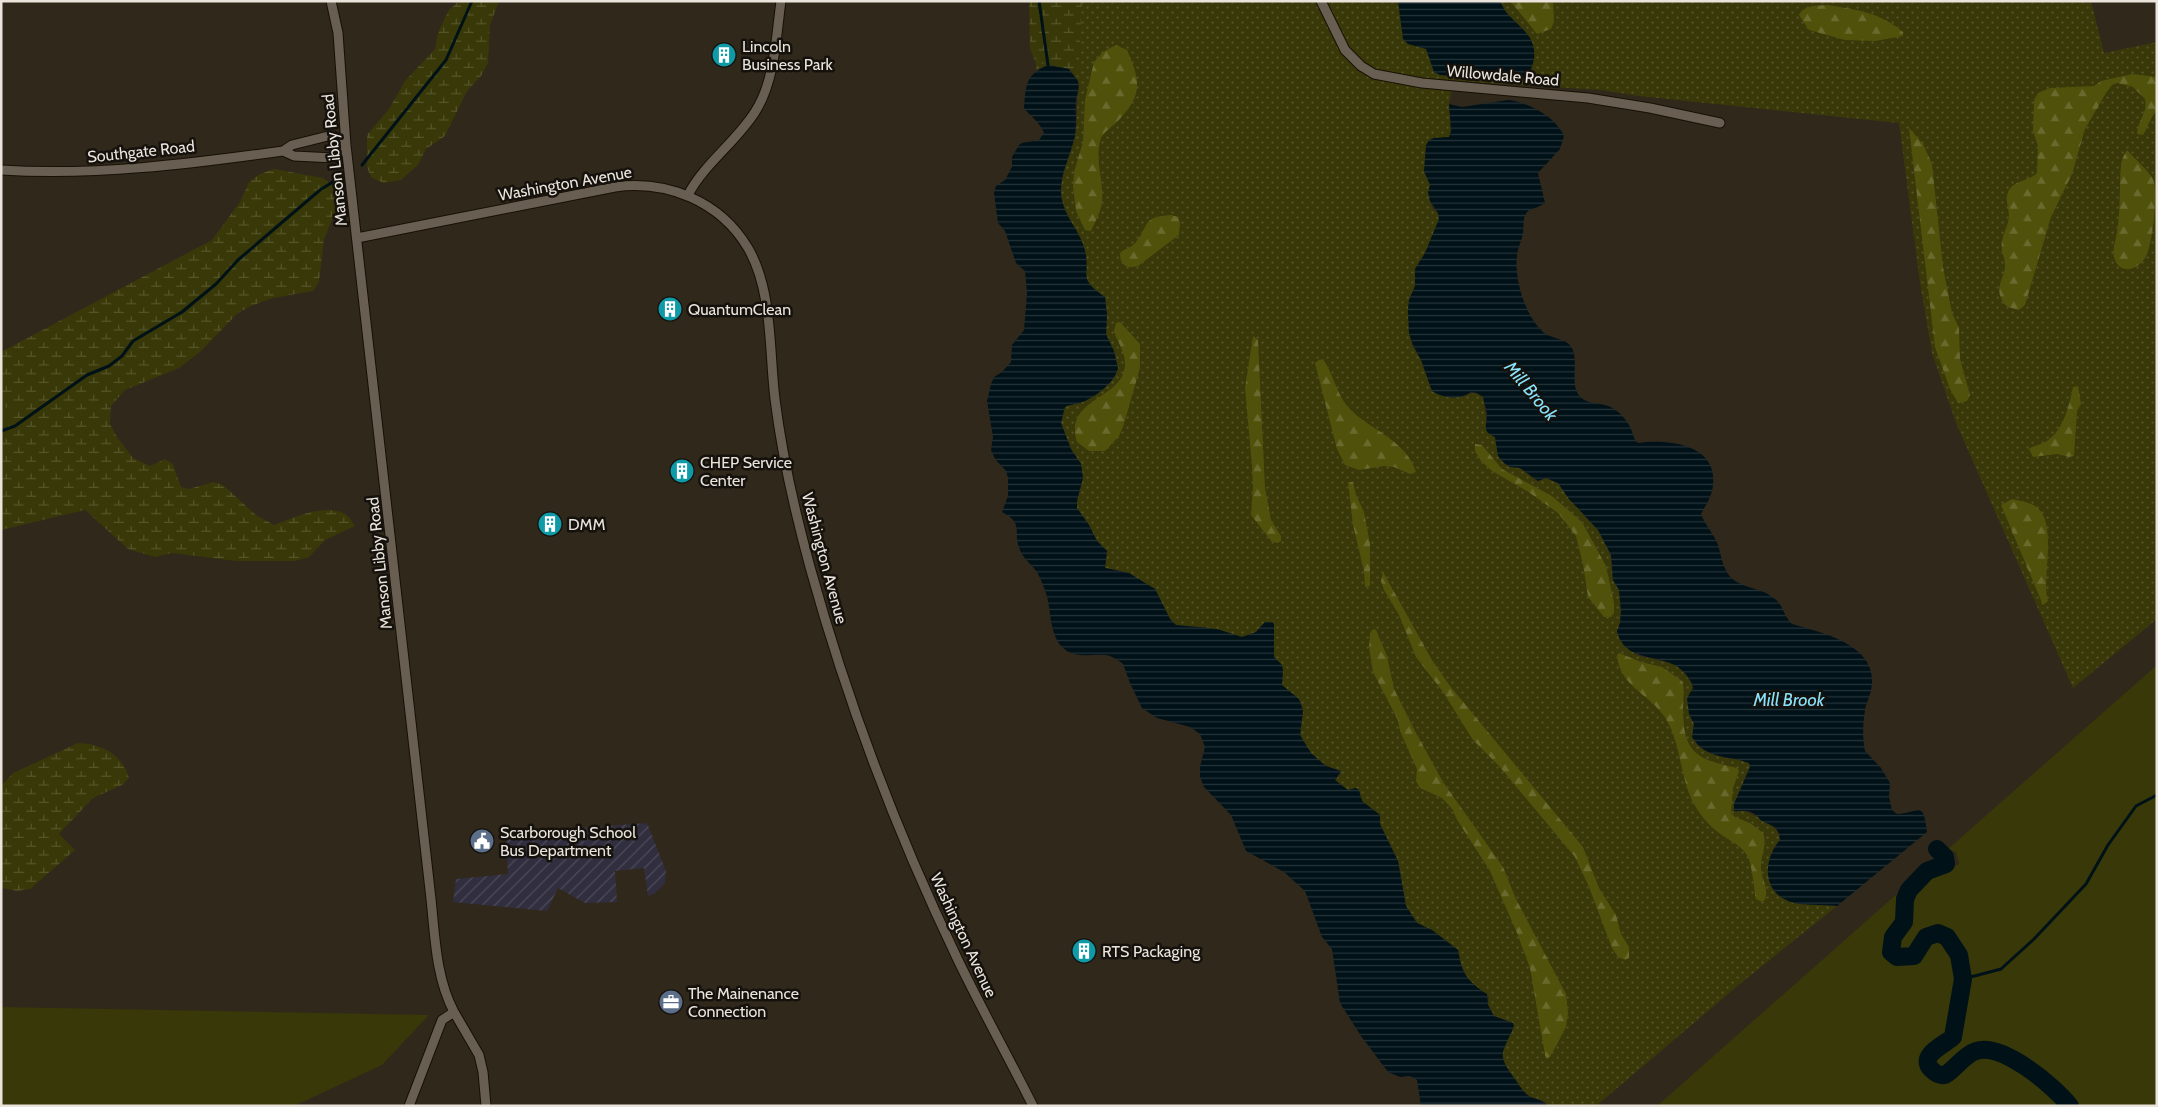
<svg xmlns="http://www.w3.org/2000/svg" width="2158" height="1107" viewBox="0 0 2158 1107" font-family="Cabin,sans-serif">
  <defs>
    <pattern id="industrial-furrows" width="10" height="10" patternUnits="userSpaceOnUse" patternTransform="scale(1.25)"><rect width="10" height="10" fill="#302e3f"/><path d="M-1 1l2-2M0 10L10 0M9 11l2-2" fill="none" stroke="#4e4c5a"/></pattern>
    <pattern id="grass-dots" width="8" height="8" patternUnits="userSpaceOnUse" patternTransform="scale(1.25)"><rect width="8" height="8" fill="#383808"/><path d="M2 2h.1M6 6h.1" fill="none" stroke="#55552b" stroke-width="1.8" stroke-linecap="round"/></pattern>
    <pattern id="forest-firs" width="22" height="20" patternUnits="userSpaceOnUse" patternTransform="scale(1.25)"><rect width="22" height="20" fill="#50510b"/><path d="M5 1l3.5 6h-7zM16 11l3.5 6h-7z" fill="#696a2e"/></pattern>
    <pattern id="wetland-marsh" width="20" height="14" patternUnits="userSpaceOnUse" patternTransform="scale(1.25)"><rect width="20" height="14" fill="#383808"/><path d="M1 5h8M5 5V1M11 12h8M15 12V8" fill="none" stroke="#55552b"/></pattern>
    <pattern id="water-rules" width="6" height="5" patternUnits="userSpaceOnUse" patternTransform="scale(1.25)"><rect width="6" height="5" fill="#001118"/><path d="M0 2.5h6" fill="none" stroke="#253439"/></pattern>
  </defs>
  <rect width="100%" height="100%" fill="#30281b"/>
  <!-- industrial -->
  <path fill="url(#industrial-furrows)" d="M 647,823 L 666,871 L 665,883 L 654,894 L 648,896 L 644,868 L 615,871 L 617,902 L 585,903 L 558,888 L 547,911 L 453,902 L 456,879 L 508,874 L 506,834 Z"/>
  <!-- grass -->
  <path fill="url(#grass-dots)" d="M 1034,1 L 2091,1 L 2104,53 L 2157,42 L 2157,619 L 2073,688 L 1956,423 L 1932,353 L 1920,283 L 1899,123 L 1639,96 L 1601,90 L 1453,81 L 1449,104 L 1451,131 L 1449,137 L 1434,138 L 1424,171 L 1430,185 L 1428,193 L 1432,208 L 1438,213 L 1439,219 L 1425,253 L 1415,269 L 1415,286 L 1409,300 L 1408,310 L 1409,333 L 1412,345 L 1421,360 L 1432,391 C 1440,393 1448,396 1456,397 C 1469,398 1469,388 1483,397 L 1488,433 L 1495,437 L 1498,455 L 1504,463 L 1510,467 L 1520,468 L 1537,481 L 1546,478 L 1558,483 L 1569,499 L 1598,530 L 1611,555 L 1613,580 L 1619,590 L 1621,611 L 1620,623 L 1617,631 L 1636,655 L 1677,665 L 1692,683 L 1693,688 C 1687,695 1689,716 1694,724 L 1692,734 L 1724,758 L 1737,759 L 1749,763 L 1750,766 L 1734,804 L 1736,812 L 1740,810 C 1750,812 1754,815 1762,820 C 1771,827 1779,826 1780,840 L 1770,882 C 1782,903 1814,904 1837,906 L 1741,983 L 1596,1106 L 1548,1106 L 1544,1101 L 1531,1097 L 1523,1091 L 1503,1063 L 1502,1055 L 1513,1023 L 1494,1016 L 1488,1004 L 1489,997 C 1469,981 1462,976 1458,950 L 1432,930 L 1417,923 L 1406,906 L 1398,861 L 1380,824 L 1380,815 L 1362,801 L 1356,788 L 1348,791 L 1335,781 L 1341,773 C 1335,768 1330,768 1324,764 C 1315,759 1308,750 1303,741 C 1296,729 1307,716 1301,703 C 1296,694 1288,692 1282,685 L 1283,671 L 1279,662 L 1274,659 L 1274,625 L 1265,622 L 1256,632 L 1242,637 L 1205,627 L 1176,625 L 1170,619 L 1155,589 L 1122,571 L 1105,568 L 1107,551 L 1097,541 L 1089,525 L 1077,508 L 1077,501 L 1083,478 L 1081,464 L 1071,449 L 1061,423 L 1064,407 L 1087,399 L 1112,380 L 1106,334 L 1107,315 L 1105,297 C 1077,277 1090,277 1085,251 C 1083,240 1074,231 1069,221 C 1066,215 1064,206 1062,199 C 1058,178 1070,157 1075,136 C 1078,120 1076,103 1079,87 L 1069,69 L 1048,65 L 1036,70 Z"/>
  <!-- forest -->
  <path fill="url(#forest-firs)" d="M 1510,1 L 1553,1 L 1554,22 L 1551,29 L 1537,34 Z
    M 1828,5 C 1858,10 1879,12 1903,32 L 1903,36 L 1875,41 L 1845,40 L 1809,30 L 1799,15 C 1805,4 1817,6 1828,5 Z
    M 1116,45 L 1127,50 C 1141,82 1143,95 1117,122 C 1113,126 1104,132 1101,138 C 1094,159 1104,180 1102,202 C 1101,212 1095,222 1091,231 L 1085,230 L 1076,211 L 1073,187 L 1074,172 L 1083,142 L 1085,100 L 1094,62 L 1103,52 Z
    M 2132,74 L 2157,77 L 2157,110 C 2150,118 2148,127 2143,135 L 2137,134 C 2138,119 2148,114 2145,99 L 2133,87 L 2117,83 L 2112,85 L 2106,93 L 2085,129 L 2072,174 L 2051,217 L 2025,305 L 2019,310 C 2011,308 2004,307 2001,298 C 1996,287 2003,279 2005,268 C 2006,259 2000,250 2002,242 C 2003,233 2008,226 2009,217 C 2009,207 2004,199 2009,190 C 2015,180 2029,181 2037,173 L 2038,146 L 2033,131 L 2034,100 L 2038,93 L 2050,88 L 2094,86 L 2101,81 Z
    M 1909,128 L 1923,144 L 1932,164 L 1943,267 L 1952,313 L 1959,328 L 1960,359 L 1970,395 L 1967,401 L 1958,403 L 1950,389 L 1935,347 Z
    M 2127,150 C 2135,159 2147,169 2153,179 C 2158,190 2153,239 2148,251 C 2146,260 2138,267 2130,269 C 2123,270 2118,267 2115,260 C 2112,253 2114,245 2116,238 C 2121,214 2119,189 2121,165 L 2123,157 Z
    M 1171,215 L 1178,217 L 1180,223 L 1179,235 L 1138,266 C 1126,269 1120,265 1120,253 C 1125,248 1132,248 1136,242 C 1150,224 1142,217 1171,215 Z
    M 1120,322 L 1140,344 L 1140,368 L 1123,427 L 1119,436 L 1105,451 L 1089,451 L 1077,442 C 1063,397 1126,400 1125,363 C 1125,352 1117,341 1114,331 L 1116,323 Z
    M 1253,336 L 1258,340 L 1265,488 L 1271,520 L 1281,536 L 1281,541 L 1278,543 L 1272,542 L 1251,515 L 1253,487 L 1252,466 L 1245,388 Z
    M 1323,359 C 1335,377 1337,398 1353,412 C 1375,432 1406,441 1416,472 L 1410,474 L 1394,467 L 1384,466 L 1359,470 L 1345,465 L 1337,449 L 1315,363 L 1319,360 Z
    M 2078,386 L 2081,404 L 2077,411 L 2074,456 L 2069,457 L 2057,454 L 2033,457 L 2029,449 C 2034,445 2041,445 2047,441 C 2064,429 2069,406 2073,387 Z
    M 1475,444 L 1482,445 L 1502,469 L 1552,496 L 1582,522 L 1606,566 L 1614,603 L 1614,613 L 1611,617 L 1604,617 L 1588,597 L 1583,564 L 1576,536 L 1566,523 L 1558,513 L 1527,491 L 1492,471 L 1481,461 L 1475,451 Z
    M 1348,482 L 1353,482 L 1356,495 L 1364,512 L 1370,544 L 1370,586 L 1365,587 L 1364,571 L 1353,525 Z
    M 2012,499 C 2020,501 2029,502 2035,506 C 2059,521 2041,579 2048,601 L 2043,605 L 2001,505 Z
    M 1383,572 L 1432,660 L 1450,686 L 1583,847 L 1599,888 L 1616,915 L 1621,934 L 1629,947 L 1629,958 L 1625,960 L 1618,957 L 1612,948 L 1589,887 L 1575,857 L 1499,766 L 1473,740 L 1443,692 L 1416,657 L 1399,615 L 1384,590 L 1381,581 Z
    M 1373,629 L 1376,630 L 1387,656 L 1394,689 L 1415,731 L 1443,782 L 1503,867 L 1516,899 L 1566,994 L 1568,1013 L 1566,1027 L 1550,1057 L 1546,1058 L 1545,1055 L 1530,968 L 1517,933 L 1490,871 L 1456,818 L 1453,810 L 1442,798 L 1420,788 L 1416,781 L 1417,769 L 1400,731 L 1398,720 L 1373,672 L 1369,647 L 1370,633 Z
    M 1619,653 L 1641,662 L 1662,667 L 1682,681 C 1685,690 1683,698 1683,708 C 1683,753 1696,759 1737,768 L 1739,771 L 1733,788 L 1731,813 L 1735,817 L 1750,823 L 1763,833 C 1768,845 1760,856 1761,869 C 1762,883 1769,885 1765,900 L 1762,902 L 1756,899 C 1754,888 1752,863 1747,855 C 1738,842 1725,839 1714,829 C 1706,822 1698,812 1693,802 C 1680,777 1681,744 1666,719 C 1651,694 1620,688 1617,655 Z"/>
  <!-- wetland -->
  <path fill="url(#wetland-marsh)" d="M 459,1 L 499,1 L 490,25 L 488,63 L 481,76 L 467,91 L 445,136 L 426,149 L 418,165 L 401,180 L 384,183 L 372,178 L 367,168 L 367,135 L 389,109 L 405,81 L 435,49 L 438,33 L 443,22 L 449,10 Z
    M 1029,1 L 1082,1 L 1078,81 L 1069,69 L 1035,61 L 1030,49 Z
    M 274,169 L 323,178 L 335,188 L 335,212 L 324,239 L 319,282 L 313,291 L 273,298 L 253,305 L 238,313 L 200,352 L 179,368 L 125,390 L 111,406 L 110,424 L 117,437 L 133,458 L 150,466 L 165,459 L 173,464 L 181,487 L 189,489 L 213,482 L 223,485 L 256,515 L 274,525 C 293,518 325,503 345,514 C 349,516 352,522 355,526 L 325,540 L 309,557 L 295,561 L 236,561 L 172,553 L 155,557 L 128,549 L 85,510 L 1,530 L 1,352 L 212,240 L 240,202 L 249,182 L 260,174 Z
    M 78,743 C 101,744 122,753 129,778 L 122,785 L 93,798 L 59,834 L 75,850 L 30,889 L 17,891 L 1,888 L 1,786 L 13,773 Z"/>
  <!-- park -->
  <path fill="#383808" d="M 1,407 L 11,408 L 8,428 L 1,429 Z
    M 2157,665 L 2157,1106 L 1657,1106 L 1915,878 L 1920,878 C 1925,873 1930,870 1937,871 L 1939,868 L 1951,864 L 1957,866 L 1959,863 L 1956,852 L 1948,849 Z
    M 1,1007 L 429,1015 L 382,1065 L 294,1106 L 1,1106 Z"/>
  <!-- water -->
  <path fill="url(#water-rules)" d="M 1398,1 L 1500,1 C 1502,5 1504,9 1506,12 C 1514,22 1527,30 1532,42 C 1538,58 1532,78 1515,81 L 1440,75 L 1434,72 L 1426,49 L 1408,44 L 1403,39 Z
    M 1048,65 L 1069,69 L 1078,81 C 1080,88 1077,93 1076,100 C 1075,111 1077,123 1075,135 C 1072,152 1062,169 1061,187 C 1059,213 1080,228 1085,251 C 1091,276 1076,277 1105,297 L 1107,315 L 1106,334 L 1114,351 L 1118,368 C 1115,383 1094,398 1080,403 C 1074,405 1070,404 1065,407 L 1061,423 L 1071,449 L 1081,464 L 1083,478 L 1077,501 L 1077,508 L 1089,525 L 1097,541 L 1107,551 L 1105,568 L 1129,573 L 1155,589 L 1170,619 L 1176,625 L 1217,629 L 1242,637 L 1256,632 L 1265,622 L 1273,622 L 1274,625 L 1274,657 L 1282,665 L 1283,670 L 1282,685 L 1299,699 L 1303,711 L 1300,735 L 1311,753 L 1326,766 L 1341,771 L 1335,780 L 1348,790 L 1356,788 L 1359,790 L 1362,801 L 1380,815 L 1380,824 L 1398,861 L 1406,906 L 1417,923 L 1432,930 L 1458,950 C 1462,974 1467,981 1487,994 L 1488,1005 L 1494,1016 L 1513,1023 L 1514,1026 C 1503,1054 1495,1052 1515,1079 C 1520,1086 1523,1093 1531,1097 C 1537,1100 1543,1100 1548,1106 L 1421,1106 L 1417,1080 L 1410,1076 L 1400,1077 L 1388,1072 L 1361,1036 L 1340,1003 L 1332,949 L 1322,937 L 1305,891 L 1284,872 L 1246,851 L 1231,815 L 1204,787 L 1200,777 L 1200,767 L 1205,747 L 1200,734 L 1190,727 L 1157,718 L 1142,708 L 1130,683 L 1123,664 C 1118,660 1112,656 1106,655 C 1092,654 1073,659 1062,647 C 1052,637 1051,619 1049,607 C 1048,597 1044,587 1040,578 C 1036,567 1024,561 1020,550 C 1012,532 1025,524 1002,512 L 1008,496 L 1008,478 L 1006,471 L 995,459 L 991,450 L 993,437 L 987,401 L 991,384 L 994,377 L 1002,372 L 1011,362 L 1012,345 L 1024,330 L 1027,293 L 1025,271 L 1016,263 L 1005,231 L 998,223 L 994,193 L 996,186 L 1005,180 L 1012,167 L 1012,157 L 1019,145 L 1022,143 L 1039,140 L 1044,133 C 1040,122 1031,117 1024,108 C 1026,85 1025,75 1048,65 Z
    M 1508,100 C 1528,102 1556,117 1564,136 L 1560,149 L 1538,173 L 1545,203 C 1540,207 1533,208 1528,211 C 1522,217 1524,225 1523,233 C 1522,240 1518,247 1517,255 C 1514,279 1525,316 1543,332 C 1551,339 1567,338 1572,348 C 1578,360 1572,377 1576,390 C 1583,408 1602,400 1614,409 C 1621,413 1628,422 1631,429 C 1634,435 1633,439 1638,443 C 1667,439 1718,444 1713,485 C 1712,496 1706,505 1701,514 C 1705,525 1714,534 1718,545 C 1722,558 1723,574 1737,582 C 1749,589 1764,589 1775,599 C 1783,605 1784,617 1792,624 C 1824,633 1881,646 1871,690 C 1870,695 1868,700 1866,705 C 1863,719 1862,736 1865,751 L 1881,768 L 1890,783 L 1889,797 L 1892,810 L 1897,814 C 1921,812 1923,800 1927,832 L 1837,906 C 1827,905 1802,905 1794,903 C 1762,895 1762,860 1780,840 C 1779,826 1772,826 1762,821 C 1760,820 1758,816 1756,815 C 1749,809 1741,811 1734,811 L 1734,804 L 1750,767 L 1749,763 C 1728,755 1706,760 1692,737 L 1694,724 L 1689,714 L 1687,698 L 1693,688 C 1692,682 1689,679 1686,674 C 1665,650 1625,666 1617,631 L 1620,623 L 1621,611 L 1619,590 L 1613,580 L 1611,555 L 1598,530 L 1569,499 L 1558,483 L 1546,478 L 1538,481 L 1520,468 L 1510,467 L 1504,463 L 1498,456 L 1495,437 C 1481,430 1487,427 1487,414 C 1486,408 1484,402 1483,397 L 1477,393 L 1471,392 C 1459,400 1444,399 1432,391 L 1421,360 L 1413,345 L 1409,333 L 1408,310 L 1409,300 L 1415,286 L 1415,269 L 1425,253 L 1439,219 L 1438,213 L 1430,201 L 1428,192 L 1430,185 L 1424,171 L 1426,145 L 1429,140 L 1434,138 L 1449,137 L 1451,131 L 1449,104 L 1462,107 Z"/>
  <g fill="none" stroke-linecap="round" stroke-linejoin="round">
    <!-- stream -->
    <path stroke="#001118" stroke-width="3" d="M 1039,1 L 1048,65
      M 362,165 L 446,60 L 472,1
      M 1,431 L 15,426 L 87,375 L 109,366 L 122,356 L 133,341 L 182,312 L 216,284 L 238,260 L 320,190 L 336,180
      M 1963,979 L 2001,969 L 2034,939 L 2086,884 L 2108,845 L 2136,806 L 2157,795"/>
    <!-- river -->
    <path stroke="#001118" stroke-width="18" d="M 1937,849 L 1945,857 L 1946,864 L 1927,871 L 1909,890 L 1905,899 L 1904,922 L 1893,937 L 1891,952 L 1897,957 L 1914,956 L 1926,937 L 1938,933 L 1947,937 L 1959,955 L 1963,979 L 1953,1037 C 1946,1044 1918,1055 1931,1069 C 1935,1073 1940,1076 1945,1075 C 1956,1068 1964,1055 1976,1051 C 2002,1042 2054,1086 2070,1106"/>
    <defs>
      <path id="street" d="M 331,1 L 338,33 L 346,145 L 431,899 C 435,937 436,978 454,1012 L 442,1020 L 409,1106
        M 1321,1 L 1345,50 L 1361,66 L 1374,74 L 1422,83 L 1588,98 L 1650,108 L 1720,123
        M 1,170 C 95,176 189,164 283,151 L 292,145 L 332,135 L 346,145 L 334,158 L 294,156 L 283,151
        M 688,195 C 704,164 736,142 755,112 C 775,81 776,37 781,1
        M 357,238 L 615,187 C 667,180 720,201 748,248 C 773,291 769,351 775,399 C 782,456 795,512 810,567 C 847,701 897,833 957,958 C 981,1008 1008,1056 1033,1106
        M 454,1012 L 479,1055 L 483,1072 L 486,1106"/>
    </defs>
    <!-- street casing -->
    <use href="#street" stroke="#181005" stroke-width="11"/>
    <!-- street -->
    <use href="#street" stroke="#685e51" stroke-width="9"/>
  </g>
  <!-- icons -->
  <defs>
    <symbol id="building-disc" viewBox="-11 -11 22 22"><circle r="9.5" fill="#0f9aa8" stroke="#15110c"/><path d="M-4-6H4V6H1V3H-1V6H-4ZM-2.5-4.3h1.7v1.8h-1.7ZM.8-4.3h1.7v1.8H.8ZM-2.5-1h1.7V.8h-1.7ZM.8-1h1.7V.8H.8Z" fill="#fff"/></symbol>
    <symbol id="civic-disc" viewBox="-11 -11 22 22"><circle r="9.5" fill="#5c6f8a" stroke="#15110c"/><path d="M-.6-6.5H3V-4.5H.6V-3L4-1V1h2V6H-6V1h2V-1L-.6-3ZM-1.2 2.5V6h2.4V2.5Z" fill="#fff"/></symbol>
    <symbol id="office-disc" viewBox="-11 -11 22 22"><circle r="9.5" fill="#5c6f8a" stroke="#15110c"/><path d="M-6-3h4V-5.5h4V-3h4V5H-6ZM-1-4.5V-3h2v-1.5ZM-6 0V1H6V0Z" fill="#fff"/></symbol>
  </defs>
  <g fill-rule="evenodd">
    <use href="#building-disc" x="710" y="41" width="28" height="28"/>
    <use href="#building-disc" x="656" y="295" width="28" height="28"/>
    <use href="#building-disc" x="668" y="457" width="28" height="28"/>
    <use href="#building-disc" x="536" y="510" width="28" height="28"/>
    <use href="#civic-disc" x="468" y="827" width="28" height="28"/>
    <use href="#building-disc" x="1070" y="937" width="28" height="28"/>
    <use href="#office-disc" x="657" y="988" width="28" height="28"/>
  </g>
  <g text-anchor="middle" stroke-width="5" stroke-linejoin="round" paint-order="stroke">
    <!-- poi labels -->
    <g font-size="16" fill="#eae4dc" stroke="#15110c" text-anchor="start">
      <text x="742" y="52">Lincoln<tspan x="742" dy="18">Business Park</tspan></text>
      <text x="688" y="315">QuantumClean</text>
      <text x="700" y="468">CHEP Service<tspan x="700" dy="18">Center</tspan></text>
      <text x="568" y="530">DMM</text>
      <text x="500" y="838">Scarborough School<tspan x="500" dy="18">Bus Department</tspan></text>
      <text x="1102" y="957">RTS Packaging</text>
      <text x="688" y="999">The Mainenance<tspan x="688" dy="18">Connection</tspan></text>
    </g>
    <!-- street labels -->
    <g font-size="16" fill="#eae4dc" stroke="#15110c">
      <text transform="translate(1503 75) rotate(5)" y="6">Willowdale Road</text>
      <text transform="translate(141 151) rotate(-6)" y="6">Southgate Road</text>
      <text transform="translate(334 160) rotate(-96)" y="6">Manson Libby Road</text>
      <text transform="translate(565 183) rotate(-10)" y="6">Washington Avenue</text>
      <text transform="translate(825 558) rotate(75)" y="6">Washington Avenue</text>
      <text transform="translate(379 563) rotate(-96)" y="6">Manson Libby Road</text>
      <text transform="translate(964 935) rotate(65)" y="6">Washington Avenue</text>
    </g>
    <!-- water labels -->
    <g font-size="18" font-style="italic" fill="#88e2fc" stroke="#15110c">
      <text transform="translate(1531 391) rotate(50)" y="6">Mill Brook</text>
      <text x="1789" y="706">Mill Brook</text>
    </g>
  </g>
  <!-- border -->
  <rect width="2158" height="1107" fill="none" stroke="#eae4dc" stroke-width="5"/>
</svg>
